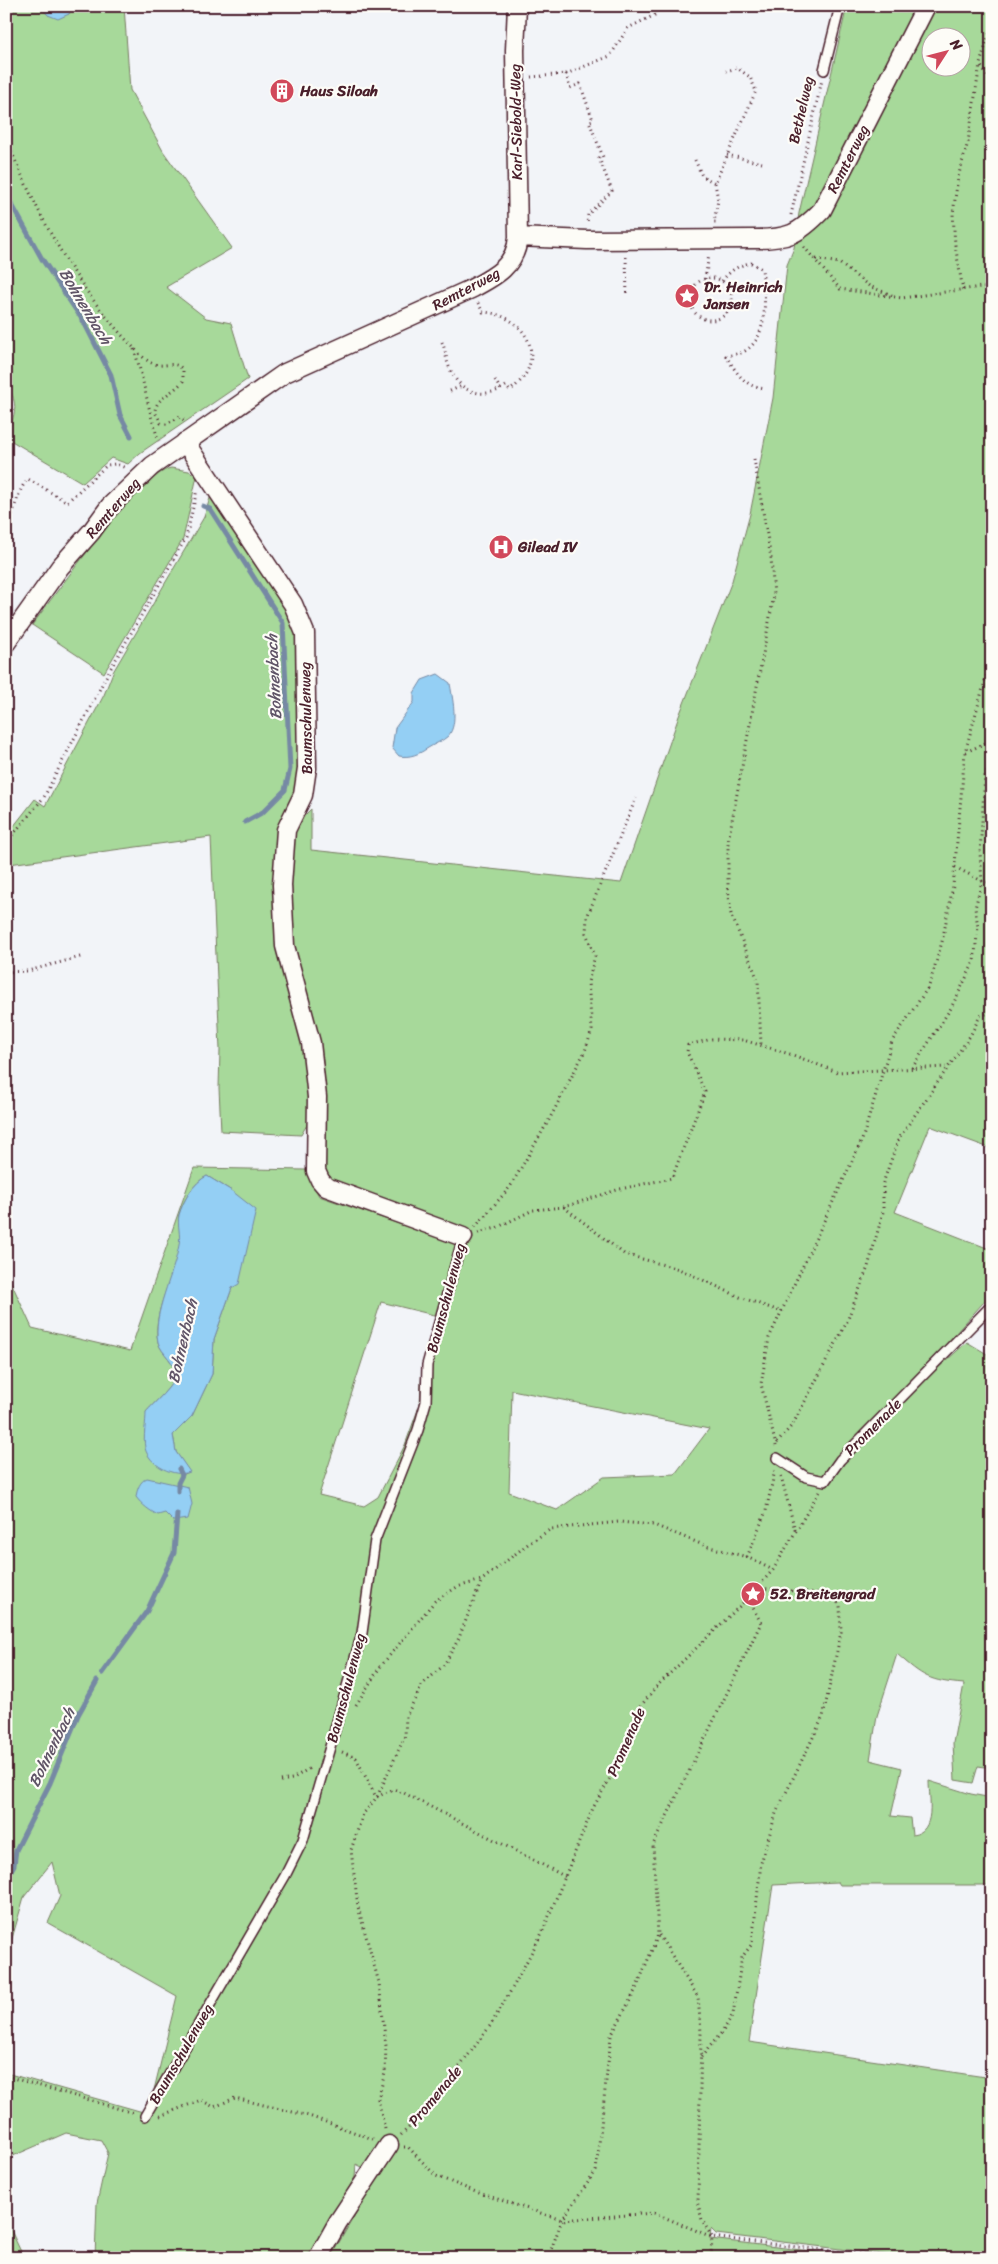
<svg xmlns="http://www.w3.org/2000/svg" width="998" height="2264" viewBox="0 0 998 2264" font-family="Sriracha,sans-serif">
  <rect width="100%" height="100%" fill="#f2f4f8"/>
  <filter id="ink" filterUnits="userSpaceOnUse"><feTurbulence type="fractalNoise" baseFrequency=".02" numOctaves="2"/><feDisplacementMap in="SourceGraphic" scale="10" xChannelSelector="R" yChannelSelector="G"/><feConvolveMatrix kernelMatrix="1 2 1 2 8 2 1 2 1" color-interpolation-filters="sRGB"/></filter>
  <g filter="url(#ink)">
    <!-- green -->
    <path fill="#a7d99a" stroke="#787c62" fill-rule="evenodd" d="M 6,6 L 40,6 L 48,15 L 69,14 L 72,6 L 124,6 L 130,90 L 163,151 L 232,248 L 166,287 L 206,318 L 231,323 L 248,379 L 140,453 L 128,464 L 111,458 L 83,483 L 10,440 L 7,433 C 18,408 17,405 6,380 Z
      M 847,6 L 992,6 L 992,1149 L 930,1126 L 895,1212 L 992,1250 L 992,1293 L 919,1374 L 917,1387 L 967,1342 L 992,1357 L 992,1768 L 978,1766 L 973,1783 L 955,1780 L 953,1743 L 964,1684 C 929,1681 923,1677 897,1654 L 877,1716 L 870,1760 L 902,1768 L 891,1816 L 910,1818 L 912,1835 C 937,1832 929,1799 929,1781 L 971,1794 L 992,1798 L 992,1885 L 840,1885 L 838,1882 L 773,1885 L 749,2042 L 992,2078 L 992,2258 L 915,2258 L 716,2234 L 711,2229 L 710,2239 L 867,2258 L 330,2258 L 378,2175 L 356,2164 L 355,2177 L 308,2258 L 95,2258 L 97,2203 L 108,2153 L 101,2140 L 66,2133 L 6,2159 L 6,2073 L 143,2112 L 153,2094 L 177,1996 L 48,1923 L 60,1896 L 52,1862 L 24,1897 L 6,1959 L 6,1271 L 32,1328 L 130,1351 L 194,1168 L 306,1170 L 319,1196 L 457,1244 L 329,1184 L 320,1169 L 294,946 L 290,846 L 298,822 L 311,809 L 311,850 L 621,883 L 679,716 L 732,581 L 750,514 L 773,398 L 787,265 L 794,248 L 799,213 ZM 930,38 L 960,38 L 960,68 L 930,68 ZM 207,1176 L 232,1191 L 237,1197 L 232,1288 L 214,1339 L 212,1374 L 192,1416 L 173,1435 L 176,1452 L 189,1472 L 182,1475 L 146,1412 C 153,1404 174,1385 175,1376 C 177,1362 161,1354 158,1342 C 151,1309 179,1271 181,1238 C 181,1230 177,1223 179,1215 C 183,1201 194,1182 207,1176 ZM 381,1302 L 438,1316 L 422,1366 L 420,1404 L 405,1445 L 378,1497 L 364,1506 L 319,1495 ZM 512,1390 L 709,1429 L 675,1474 L 604,1477 L 557,1510 L 509,1492 Z
      M 171,468 L 189,471 L 197,476 L 183,539 L 104,673 L 32,625 C 55,595 140,474 171,468 Z
      M 211,495 L 289,608 L 298,635 L 304,767 L 277,888 L 307,1044 L 311,1118 L 301,1135 L 221,1131 L 219,1088 L 220,1050 L 211,837 L 9,864 L 6,868 L 6,836 L 35,799 L 45,806 L 104,695 L 113,672 L 204,517 Z
      M 6,2220 L 23,2256 L 24,2258 L 6,2258 Z"/>
    <!-- water -->
    <path fill="#94cff4" stroke="#7689a4" d="M 40,6 L 72,6 L 69,14 L 58,19 L 48,15 Z
      M 438,674 L 450,683 C 452,697 459,724 448,736 C 443,741 434,744 428,748 C 419,754 410,758 399,756 L 392,748 L 395,728 L 414,702 L 414,693 L 422,680 Z
      M 207,1176 L 232,1191 L 256,1210 L 239,1284 L 232,1288 L 214,1339 L 212,1374 L 192,1416 L 173,1435 L 176,1452 L 190,1472 C 174,1478 149,1465 145,1448 C 143,1437 146,1423 146,1412 C 153,1404 174,1385 175,1376 C 177,1362 161,1354 158,1342 C 152,1314 174,1274 179,1245 C 181,1235 177,1225 179,1215 C 183,1201 194,1182 207,1176 Z
      M 147,1478 L 188,1487 L 192,1504 L 188,1519 L 173,1521 L 165,1513 L 158,1515 C 150,1511 142,1505 136,1497 C 137,1489 140,1481 147,1478 Z"/>
    <g fill="none" stroke-linecap="round" stroke-linejoin="round">
      <!-- stream -->
      <path stroke="#7689a4" stroke-width="5" d="M 6,194 L 42,259 L 84,322 L 111,375 L 120,415 L 131,436
        M 203,506 L 210,509 L 283,623 L 290,769 L 285,790 L 263,812 L 245,822
        M 178,1491 L 178,1483 L 182,1475 L 179,1469
        M 102,1673 L 147,1611 L 174,1553 L 177,1514
        M 6,1879 L 14,1865 L 16,1850 L 50,1783 L 78,1715 L 97,1681"/>
      <defs>
        <path id="lane" d="M 824,70 L 840,6
          M 777,1458 L 806,1477 L 825,1481 L 840,1460 L 992,1305
          M 145,2116 L 285,1876 L 303,1840 L 330,1747 L 362,1633 L 375,1540 L 418,1430 L 426,1402 L 427,1365 L 463,1237"/>
        <path id="street" d="M 518,237 L 587,240 L 754,239 C 788,239 798,235 822,210 L 926,6
          M 185,442 L 293,604 L 305,633 L 307,768 L 303,795 L 286,830 L 282,885 L 285,946 L 311,1043 L 317,1097 L 316,1171 L 320,1180 L 326,1187 L 463,1237
          M 6,643 L 60,567 L 91,532 L 110,506 L 152,466 L 285,373 L 471,289 C 494,277 516,266 518,237 L 515,50 L 517,6
          M 318,2258 L 338,2222 L 389,2145"/>
      </defs>
      <!-- lane casing -->
      <use href="#lane" stroke="#4a1f2b" stroke-width="12"/>
      <!-- street casing -->
      <use href="#street" stroke="#4a1f2b" stroke-width="21"/>
      <!-- path -->
      <path stroke="#4a1f2b" stroke-width="3" stroke-dasharray="1 4" stroke-linecap="butt" d="M 992,24 L 980,64 L 992,85
        M 566,74 L 570,88 L 580,84 L 593,120 L 589,121 L 603,157 L 599,158 L 612,191 L 588,214 L 587,224
        M 531,77 L 566,74 L 610,56 L 628,28 L 657,14 L 653,6
        M 6,138 C 36,213 77,290 134,348 C 140,355 149,364 159,365 C 168,366 176,361 183,370 L 183,381 C 175,392 155,398 155,412 L 161,423 L 166,424 L 180,417 L 186,422
        M 727,155 L 762,163
        M 695,160 L 702,176 L 715,183 L 756,91 L 750,77 L 737,68 L 726,71
        M 715,183 L 718,200 L 714,222 L 716,222
        M 791,215 L 822,80
        M 804,247 L 840,289 L 902,298 L 981,287 L 992,289
        M 626,257 L 627,296
        M 816,259 L 839,263 L 869,286 L 894,296
        M690 299a21 21 0 1 1 42 0a21 21 0 1 1-42 0Z
        M 705,279 L 709,255
        M 722,281 C 730,271 738,265 751,263 L 762,269 C 765,294 770,336 745,351 C 740,354 731,355 726,356 C 737,373 744,387 766,389
        M 963,290 L 955,245 L 953,214 L 958,177 L 968,142 L 980,64
        M 478,303 L 483,312 C 529,315 550,363 509,391
        M 442,342 C 446,351 446,361 450,369 C 461,395 485,399 506,386 L 510,391
        M 134,349 C 144,380 148,411 159,441
        M 495,380 L 502,392
        M 450,391 L 462,386
        M 754,459 L 771,558 L 774,595 L 728,842 L 728,887 L 731,914 L 758,980 L 761,1045
        M 6,528 C 14,515 18,488 28,479 L 67,502 L 107,465 L 116,464 L 126,468
        M 966,752 L 992,740
        M 6,843 L 44,797 L 108,673 L 186,538 L 197,490
        M 955,867 L 982,881 L 992,883
        M 6,972 L 28,971 L 84,956
        M 912,1068 L 951,1008 L 974,962 L 978,927 L 975,908 L 982,881 L 980,853 L 985,774 L 992,762
        M 564,1207 L 624,1254 L 679,1269 L 740,1297 L 782,1312
        M 475,1227 L 510,1187 L 549,1120 L 585,1051 L 592,1030 L 588,982 L 595,956 L 586,933 L 587,917 L 636,798
        M 478,1233 L 496,1228 L 533,1210 L 564,1207 L 620,1189 L 672,1178 L 705,1092 L 687,1052 L 688,1045 L 712,1039 L 743,1040 L 793,1055 L 837,1072 L 946,1067
        M 777,1443 L 793,1424 L 846,1324 L 868,1267 L 883,1212 L 883,1183 L 899,1138 L 970,1036 L 980,1016 L 992,1012
        M 776,1446 L 761,1384 L 769,1338 L 862,1140 L 892,1041 L 929,986 L 942,942 L 953,886 L 965,752 L 992,656
        M 781,1476 L 796,1534
        M 747,1557 L 766,1511 L 775,1470
        M 356,1705 L 380,1667 L 435,1601 L 457,1587 L 482,1580 L 528,1544 L 551,1529 L 619,1522 L 654,1525 L 706,1546 L 747,1557 L 773,1570
        M 342,1752 L 356,1758 L 376,1797
        M 281,1781 L 292,1779 L 310,1768
        M 377,1797 L 393,1789 L 402,1792 L 566,1877
        M 659,1935 L 698,1997 L 701,2032 L 698,2204 L 702,2220 L 712,2237 L 711,2258
        M 701,2057 L 723,2031 L 733,2014 L 742,1957 L 752,1944 L 761,1863 L 776,1813 L 823,1717 L 841,1632 L 840,1605 L 829,1594 L 758,1588
        M 6,2076 L 134,2113
        M 160,2116 L 201,2100 L 214,2107 L 235,2098 L 309,2116 L 373,2139
        M 385,2129 L 378,2099 L 385,2073 L 386,2046 L 379,1983 L 358,1907 L 351,1850 L 363,1814 L 377,1797 L 405,1736 L 406,1716 L 423,1684 L 444,1665 L 458,1640 L 482,1580
        M 401,2135 L 422,2115 L 458,2069 L 490,2026 L 513,1987 L 542,1933 L 593,1808 L 618,1764 L 640,1707 L 657,1686 L 748,1598 L 773,1570 L 819,1492
        M 404,2147 L 408,2147 L 436,2176 L 476,2192 L 562,2220 L 654,2213 L 712,2237 L 892,2258
        M 548,2258 L 562,2220 L 596,2171 L 611,2036 L 636,1989 L 658,1935 L 653,1845 L 761,1623 L 748,1598"/>
      <!-- lane -->
      <use href="#lane" stroke="#fdfcf7" stroke-width="9"/>
      <!-- street -->
      <use href="#street" stroke="#fdfcf7" stroke-width="18"/>
    </g>
  </g>
  <!-- icons -->
  <defs>
    <symbol id="building-disc" viewBox="-11 -11 22 22"><circle r="9.5" fill="#d1495b" stroke="#fdfcf7"/><path d="M-4-6H4V6H1V3H-1V6H-4ZM-2.5-4.3h1.7v1.8h-1.7ZM.8-4.3h1.7v1.8H.8ZM-2.5-1h1.7V.8h-1.7ZM.8-1h1.7V.8H.8Z" fill="#fff"/></symbol>
    <symbol id="sight-disc" viewBox="-11 -11 22 22"><circle r="9.5" fill="#d1495b" stroke="#fdfcf7"/><path d="M0-6L1.8-2.2L6-1.7L2.9 1.2L3.7 5.4L0 3.3L-3.7 5.4L-2.9 1.2L-6-1.7L-1.8-2.2Z" fill="#fff"/></symbol>
    <symbol id="hospital-disc" viewBox="-11 -11 22 22"><circle r="9.5" fill="#d1495b" stroke="#fdfcf7"/><path d="M-5-5h3v3.5h4V-5h3V5h-3V1.5h-4V5h-3Z" fill="#fff"/></symbol>
  </defs>
  <g fill-rule="evenodd">
    <use href="#building-disc" x="268" y="77" width="28" height="28"/>
    <use href="#sight-disc" x="673" y="282" width="28" height="28"/>
    <use href="#hospital-disc" x="487" y="533" width="28" height="28"/>
    <use href="#sight-disc" x="739" y="1580" width="28" height="28"/>
  </g>
  <g text-anchor="middle" stroke-width="4.5" stroke-linejoin="round" paint-order="stroke">
    <!-- poi labels -->
    <g font-size="15" font-weight="bold" fill="#4a1f2b" stroke="#fdfcf7" text-anchor="start">
      <text x="300" y="96">Haus Siloah</text>
      <text x="704" y="292">Dr. Heinrich<tspan x="704" dy="17">Jansen</tspan></text>
      <text x="518" y="552">Gilead IV</text>
      <text x="770" y="1599">52. Breitengrad</text>
    </g>
    <!-- street labels -->
    <g font-size="15" fill="#4a1f2b" stroke="#fdfcf7">
      <text transform="translate(801 110) rotate(-77)" y="5">Bethelweg</text>
      <text transform="translate(516 122) rotate(-91)" y="5">Karl-Siebold-Weg</text>
      <text transform="translate(848 159) rotate(-63)" y="5">Remterweg</text>
      <text transform="translate(466 289) rotate(-28)" y="5">Remterweg</text>
      <text transform="translate(113 508) rotate(-49)" y="5">Remterweg</text>
      <text transform="translate(306 718) rotate(-91)" y="5">Baumschulenweg</text>
      <text transform="translate(446 1298) rotate(-75)" y="5">Baumschulenweg</text>
      <text transform="translate(873 1427) rotate(-45)" y="5">Promenade</text>
      <text transform="translate(346 1688) rotate(-75)" y="5">Baumschulenweg</text>
      <text transform="translate(626 1742) rotate(-66)" y="5">Promenade</text>
      <text transform="translate(181 2054) rotate(-60)" y="5">Baumschulenweg</text>
      <text transform="translate(435 2096) rotate(-50)" y="5">Promenade</text>
    </g>
    <!-- water labels -->
    <g font-size="16" font-style="italic" fill="#605467" stroke="#fdfcf7">
      <text transform="translate(86 306) rotate(59)" y="6">Bohnenbach</text>
      <text transform="translate(273 677) rotate(-93)" y="6">Bohnenbach</text>
      <text transform="translate(182 1341) rotate(-77)" y="6">Bohnenbach</text>
      <text transform="translate(51 1747) rotate(-64)" y="6">Bohnenbach</text>
    </g>
  </g>
  <!-- margin -->
  <rect width="998" height="2264" fill="none" stroke="#fdfcf7" stroke-width="25"/>
  <rect x="12" y="12" width="973" height="2239" fill="none" stroke="#4a1f2b" stroke-width="2" filter="url(#ink)"/>
  <!-- north arrow -->
  <g transform="translate(946 52) rotate(54)"><circle r="24" fill="#fdfcf7" stroke="#b5a4a5"/>
  <path d="M0-4L9 19L0 12L-9 19Z" fill="#d1495b"/>
  <text y="-8" font-size="14" font-weight="bold" text-anchor="middle" fill="#4a1f2b">N</text>
  </g>
</svg>
